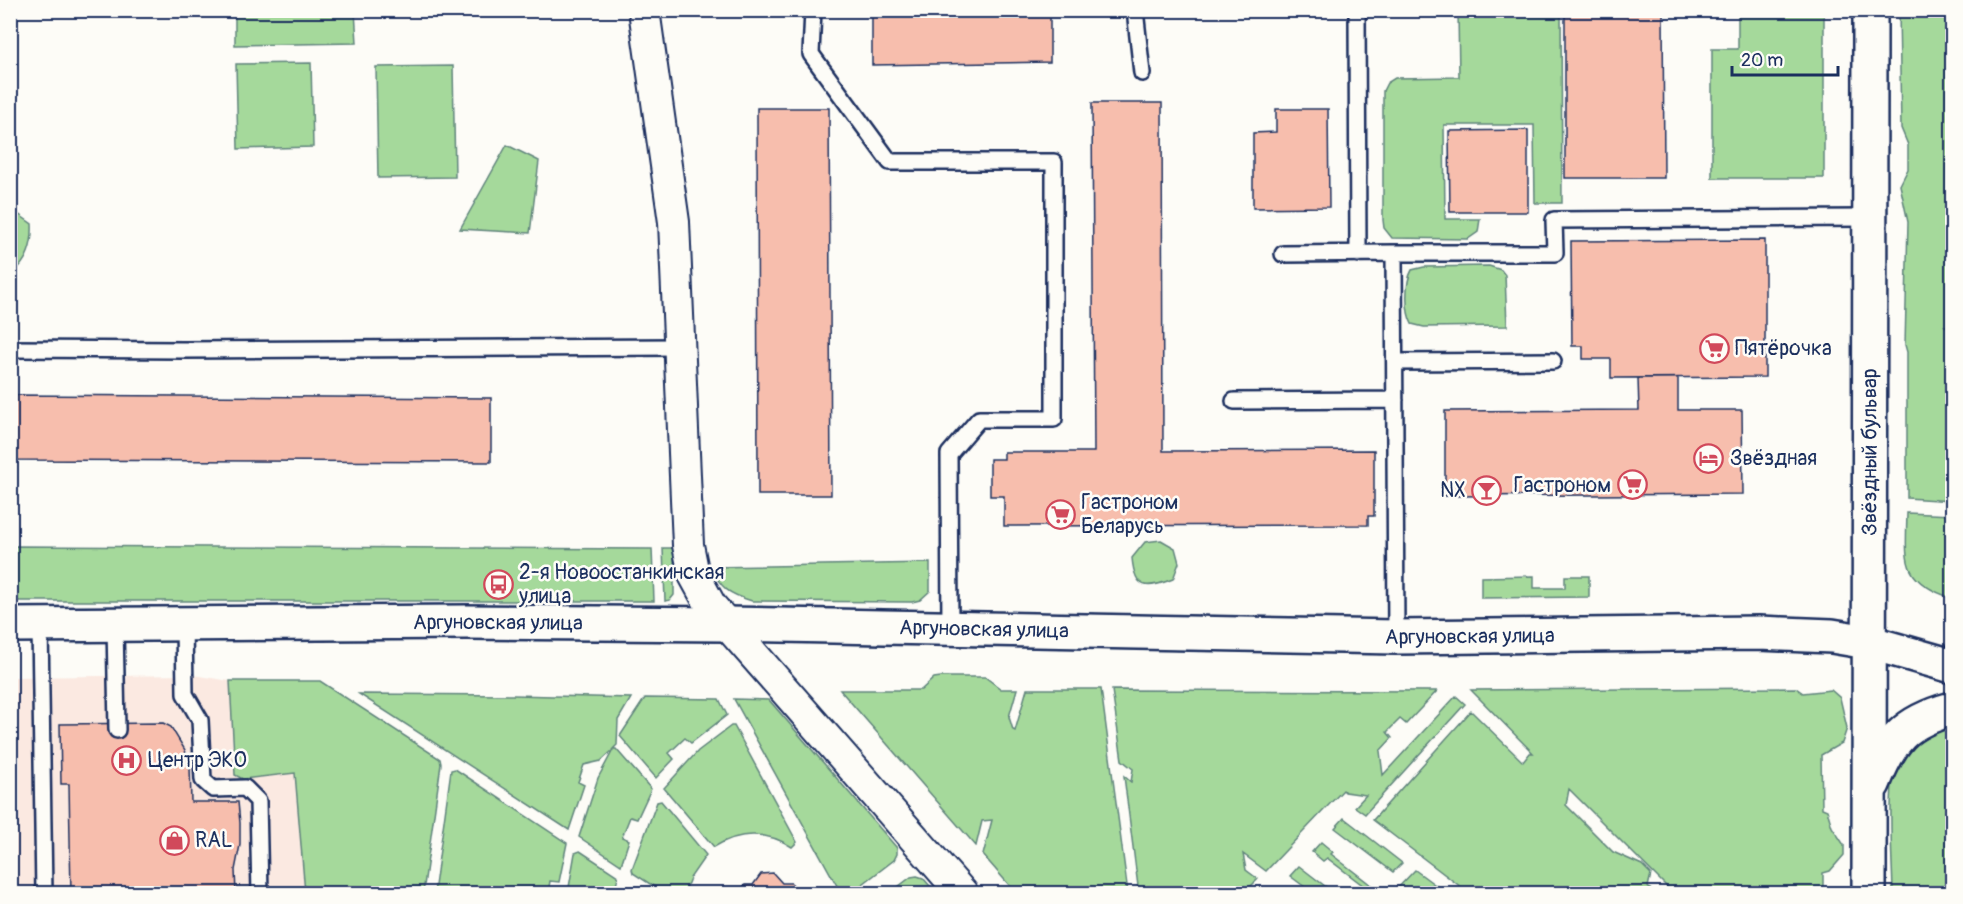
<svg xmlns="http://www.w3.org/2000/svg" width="1963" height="904" viewBox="0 0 1963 904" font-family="Pangolin,sans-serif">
  <rect width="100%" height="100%" fill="#fdfcf7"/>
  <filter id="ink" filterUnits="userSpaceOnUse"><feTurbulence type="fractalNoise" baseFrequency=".0167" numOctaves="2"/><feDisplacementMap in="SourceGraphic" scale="12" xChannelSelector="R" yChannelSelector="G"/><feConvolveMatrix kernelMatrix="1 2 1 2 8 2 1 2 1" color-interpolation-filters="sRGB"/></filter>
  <g filter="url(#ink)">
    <!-- built -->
    <path fill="#fbe9e1" d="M 193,675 L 230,681 L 234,772 L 243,779 L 295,773 L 305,893 L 11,893 L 10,677 Z"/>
    <!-- green -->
    <path fill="#a5d99b" stroke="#60847c" stroke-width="1.5" d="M 235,11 L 355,11 L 357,43 L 235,45 Z
      M 1458,11 L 1561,11 L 1562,203 L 1535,203 L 1534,125 L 1444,125 L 1445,219 L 1480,219 L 1478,232 L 1468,239 L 1392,238 L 1384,228 L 1383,220 L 1383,91 L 1387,83 L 1395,78 L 1459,77 Z
      M 1738,11 L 1824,11 L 1824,178 L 1712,178 L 1712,49 L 1738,49 Z
      M 1899,11 L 1952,11 L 1952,325 L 1945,326 L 1952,330 L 1952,501 L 1907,498 L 1907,352 L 1905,345 L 1908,222 L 1900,185 L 1908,169 L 1908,145 L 1901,128 Z
      M 311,63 L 313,147 L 238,149 L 236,64 Z
      M 453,66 L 455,177 L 378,178 L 376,67 Z
      M 507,145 L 539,161 L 530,233 L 460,229 Z
      M 11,209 L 32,224 C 33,243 28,263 11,274 Z
      M 1489,266 L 1501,270 L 1505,275 L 1507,326 L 1424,327 L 1412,324 C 1405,311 1405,282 1412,270 L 1424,267 Z
      M 1907,513 L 1952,515 L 1952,598 C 1900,581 1906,561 1907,513 Z
      M 1161,540 L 1175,548 L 1179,563 L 1173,579 C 1147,589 1135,591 1132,558 L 1145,542 Z
      M 11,546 L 652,549 L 654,601 L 11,601 Z
      M 663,548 L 674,548 L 674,595 L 670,600 L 665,601 Z
      M 930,563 L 930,591 L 920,600 L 912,602 L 752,601 C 729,594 721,589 711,567 Z
      M 1534,576 L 1534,588 L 1565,588 L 1565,576 L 1589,576 L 1589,597 L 1481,598 L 1481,577 Z
      M 941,677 L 985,677 L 1001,689 L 1017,689 L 1009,717 L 1013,730 L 1015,731 L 1027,689 L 1101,689 L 1128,893 L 1016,893 L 983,855 L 992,820 L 982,821 L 976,846 L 840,690 L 921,690 L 934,678 Z
      M 230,681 L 320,681 L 440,759 L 441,764 L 423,893 L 305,893 L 295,773 L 243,779 L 235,775 Z
      M 1796,688 L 1803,693 L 1831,690 L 1840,698 L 1847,728 L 1842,743 L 1821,755 L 1822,808 L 1827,810 L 1832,827 L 1844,845 L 1844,855 L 1830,871 L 1823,873 L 1823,893 L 1673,893 L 1569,789 L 1566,805 L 1613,852 L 1642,865 L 1651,874 L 1648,887 L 1654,893 L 1469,893 L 1373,820 L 1471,711 L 1523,762 L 1530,753 L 1533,753 L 1471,690 Z
      M 1112,690 L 1437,691 L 1406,724 L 1400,719 L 1387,732 L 1392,738 L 1380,751 L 1383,775 L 1456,696 L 1465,704 L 1365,814 L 1355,807 L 1366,795 L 1345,792 L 1343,790 L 1266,871 L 1243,854 L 1246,870 L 1258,879 L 1244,893 L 1139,894 L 1124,776 L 1131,782 L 1133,769 L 1122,760 Z
      M 359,694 L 513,695 L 631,698 L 618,720 L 617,745 L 613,749 L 616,749 L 651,789 L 637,819 L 630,817 L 622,837 L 629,840 L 621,865 L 579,837 L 598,778 L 613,750 L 601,761 L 584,765 L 578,782 L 584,785 L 569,830 Z
      M 645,698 L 719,699 L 727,715 L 691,743 L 685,738 L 669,753 L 674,759 L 656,778 L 620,736 Z
      M 734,699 L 769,700 L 897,848 L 897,854 L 894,860 L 851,893 L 841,893 Z
      M 1952,718 L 1952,893 L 1893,894 C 1893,863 1884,767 1903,746 C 1910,738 1942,724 1952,718 Z
      M 731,726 L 734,726 L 797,842 L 792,847 C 767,831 739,831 714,847 L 664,788 L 698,751 Z
      M 455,769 L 567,843 L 559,882 L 550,881 L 548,893 L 434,893 L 451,770 Z
      M 661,801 L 706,855 L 690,878 L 684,893 L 664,893 L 633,873 L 632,869 L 657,802 Z
      M 1344,818 L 1402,863 L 1393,872 L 1335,828 Z
      M 1321,842 L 1333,852 L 1331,854 L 1376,889 L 1373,893 L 1327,858 L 1323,861 L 1312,852 Z
      M 580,851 L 618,876 L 615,892 L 607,891 L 607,894 L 568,893 L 575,853 Z
      M 1299,866 L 1334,893 L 1313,893 L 1290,876 Z
      M 1415,870 L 1446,893 L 1393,893 Z
      M 917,876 L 923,878 L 936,893 L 890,893 L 911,877 Z"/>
    <!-- building -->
    <path fill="#f7bead" stroke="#1b2f5e" stroke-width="1.5" d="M 872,10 L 1050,10 L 1050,62 L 872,65 Z
      M 1565,10 L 1663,10 L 1664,178 L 1565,178 Z
      M 1092,103 L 1162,103 L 1163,451 L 1374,450 L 1374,516 L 1368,516 L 1368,525 L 1004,526 L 1004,496 L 990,496 L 990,459 L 1004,459 L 1004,452 L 1094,452 Z
      M 757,108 L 829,108 L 831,495 L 758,495 Z
      M 1276,109 L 1328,109 L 1329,207 L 1253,208 L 1253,133 L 1276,132 Z
      M 1528,130 L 1528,212 L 1450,212 L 1449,131 Z
      M 1765,240 L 1765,377 L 1611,378 L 1611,359 L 1583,359 L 1583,346 L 1572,346 L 1571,241 Z
      M 1638,378 L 1678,378 L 1678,410 L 1742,410 L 1743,494 L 1445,496 L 1445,411 L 1639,410 Z
      M 10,395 L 491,398 L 491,462 L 10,460 Z
      M 163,723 L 171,727 L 185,750 L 190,766 L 191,802 L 238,802 L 240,823 L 240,845 L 235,870 L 236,894 L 71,894 L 69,784 L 61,784 L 60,724 Z
      M 773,873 L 782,883 L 791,883 L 795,887 L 794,894 L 741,893 L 741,889 L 745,885 L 753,885 L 761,874 Z"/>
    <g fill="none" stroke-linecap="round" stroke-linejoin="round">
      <defs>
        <path id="lane" d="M 813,10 L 811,54 L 890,162 L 1054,162 L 1054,419 L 979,419 L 949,454 L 950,629
          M 1135,10 L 1142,73
          M 1357,10 L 1358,254
          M 1283,254 L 1394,253
          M 10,349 L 184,350 L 680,347
          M 1395,362 L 1553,361
          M 1234,401 L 1395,400
          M 184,624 L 185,694 L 200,720 L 203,780 L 213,789 L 245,788 L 258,801 L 260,894
          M 115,625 L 117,730
          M 40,626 L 44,894
          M 1396,637 L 1394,253 L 1555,253 L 1554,220 L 1869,218"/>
        <path id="street" d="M 644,10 L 674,222 L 688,545 L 694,575 L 711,606 L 963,894"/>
        <g id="secondary">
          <path id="s1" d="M 10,625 L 467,622 L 726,624 L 1396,637 L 1759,633 L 1832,636 L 1868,642 L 1952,666"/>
          <path d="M 1873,784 C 1891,739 1904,722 1952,709"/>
          <path id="s2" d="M 1869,894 L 1870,10"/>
        </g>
      </defs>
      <!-- lane casing -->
      <use href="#lane" stroke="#1b2f5e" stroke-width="20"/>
      <!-- street casing -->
      <use href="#street" stroke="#1b2f5e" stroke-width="34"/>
      <!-- secondary casing -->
      <use href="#secondary" stroke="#1b2f5e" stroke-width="38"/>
      <!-- lane -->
      <use href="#lane" stroke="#fdfcf7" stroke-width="15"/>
      <!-- street -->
      <use href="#street" stroke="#fdfcf7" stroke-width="30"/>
      <!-- secondary -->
      <use href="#secondary" stroke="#fdfcf7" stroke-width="33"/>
    </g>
  </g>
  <!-- icons -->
  <defs>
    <symbol id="supermarket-ring" viewBox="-11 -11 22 22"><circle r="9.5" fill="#fdfcf7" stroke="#d1495b" stroke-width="1.5"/><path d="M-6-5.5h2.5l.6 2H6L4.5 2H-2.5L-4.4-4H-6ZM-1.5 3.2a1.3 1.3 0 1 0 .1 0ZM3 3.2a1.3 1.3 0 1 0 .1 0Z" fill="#d1495b"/></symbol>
    <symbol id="hotel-ring" viewBox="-11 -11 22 22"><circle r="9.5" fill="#fdfcf7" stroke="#d1495b" stroke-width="1.5"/><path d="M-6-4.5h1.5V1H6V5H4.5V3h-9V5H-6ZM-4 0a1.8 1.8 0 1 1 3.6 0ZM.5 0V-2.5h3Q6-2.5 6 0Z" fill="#d1495b"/></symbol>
    <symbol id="bar-ring" viewBox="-11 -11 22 22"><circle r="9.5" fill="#fdfcf7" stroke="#d1495b" stroke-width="1.5"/><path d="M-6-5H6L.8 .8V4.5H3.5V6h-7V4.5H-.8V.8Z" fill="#d1495b"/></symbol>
    <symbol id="bus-ring" viewBox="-11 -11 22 22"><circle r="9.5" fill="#fdfcf7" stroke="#d1495b" stroke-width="1.5"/><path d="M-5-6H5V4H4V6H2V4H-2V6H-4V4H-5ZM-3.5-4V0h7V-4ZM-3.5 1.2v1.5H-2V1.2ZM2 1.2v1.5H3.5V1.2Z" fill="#d1495b"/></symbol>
    <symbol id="hospital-ring" viewBox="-11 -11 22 22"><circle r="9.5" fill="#fdfcf7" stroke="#d1495b" stroke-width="1.5"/><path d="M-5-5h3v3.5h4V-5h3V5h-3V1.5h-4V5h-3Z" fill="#d1495b"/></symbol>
    <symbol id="shop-ring" viewBox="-11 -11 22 22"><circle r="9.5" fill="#fdfcf7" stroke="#d1495b" stroke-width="1.5"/><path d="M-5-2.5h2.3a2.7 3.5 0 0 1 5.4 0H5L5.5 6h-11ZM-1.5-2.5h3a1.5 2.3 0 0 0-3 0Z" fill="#d1495b"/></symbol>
  </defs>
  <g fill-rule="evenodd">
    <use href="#supermarket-ring" x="1698" y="332" width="33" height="33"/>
    <use href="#hotel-ring" x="1692" y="442" width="33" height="33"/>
    <use href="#supermarket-ring" x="1616" y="468" width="33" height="33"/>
    <use href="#bar-ring" x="1470" y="474" width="33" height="33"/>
    <use href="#supermarket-ring" x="1044" y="498" width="33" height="33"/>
    <use href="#bus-ring" x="482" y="568" width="33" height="33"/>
    <use href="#hospital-ring" x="110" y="744" width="33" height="33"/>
    <use href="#shop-ring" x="158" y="824" width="33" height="33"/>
  </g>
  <g text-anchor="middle" stroke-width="5" stroke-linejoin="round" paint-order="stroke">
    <!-- poi labels -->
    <g font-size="21" fill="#1b2f5e" stroke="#fdfcf7" text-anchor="start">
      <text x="1735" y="355">Пятёрочка</text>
      <text x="1730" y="465">Звёздная</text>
      <text x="1611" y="492" text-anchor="end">Гастроном</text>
      <text x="1466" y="497" text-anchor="end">NX</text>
      <text x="1081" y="509">Гастроном<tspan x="1081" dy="24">Беларусь</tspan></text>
      <text x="519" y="579">2-я Новоостанкинская<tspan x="519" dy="24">улица</tspan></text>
      <text x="148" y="767">Центр ЭКО</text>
      <text x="195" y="847">RAL</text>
    </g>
    <!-- street labels -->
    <g font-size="21" fill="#1b2f5e" stroke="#fdfcf7">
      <text dy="7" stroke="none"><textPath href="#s2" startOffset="442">Звёздный бульвар</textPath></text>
      <text dy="7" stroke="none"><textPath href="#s1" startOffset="488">Аргуновская улица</textPath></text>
      <text dy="7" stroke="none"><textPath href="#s1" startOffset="974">Аргуновская улица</textPath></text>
      <text dy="7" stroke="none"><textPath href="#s1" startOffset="1460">Аргуновская улица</textPath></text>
    </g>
  </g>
  <!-- margin -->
  <rect width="1963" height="904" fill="none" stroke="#fdfcf7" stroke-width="36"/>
  <rect x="18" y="18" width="1927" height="868" fill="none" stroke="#1b2f5e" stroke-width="2" filter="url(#ink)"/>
  <!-- scale -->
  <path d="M1732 66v9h106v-9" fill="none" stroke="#1b2f5e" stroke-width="3"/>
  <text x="1741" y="66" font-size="18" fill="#1b2f5e" stroke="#fdfcf7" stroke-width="4.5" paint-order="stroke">20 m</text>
</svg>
